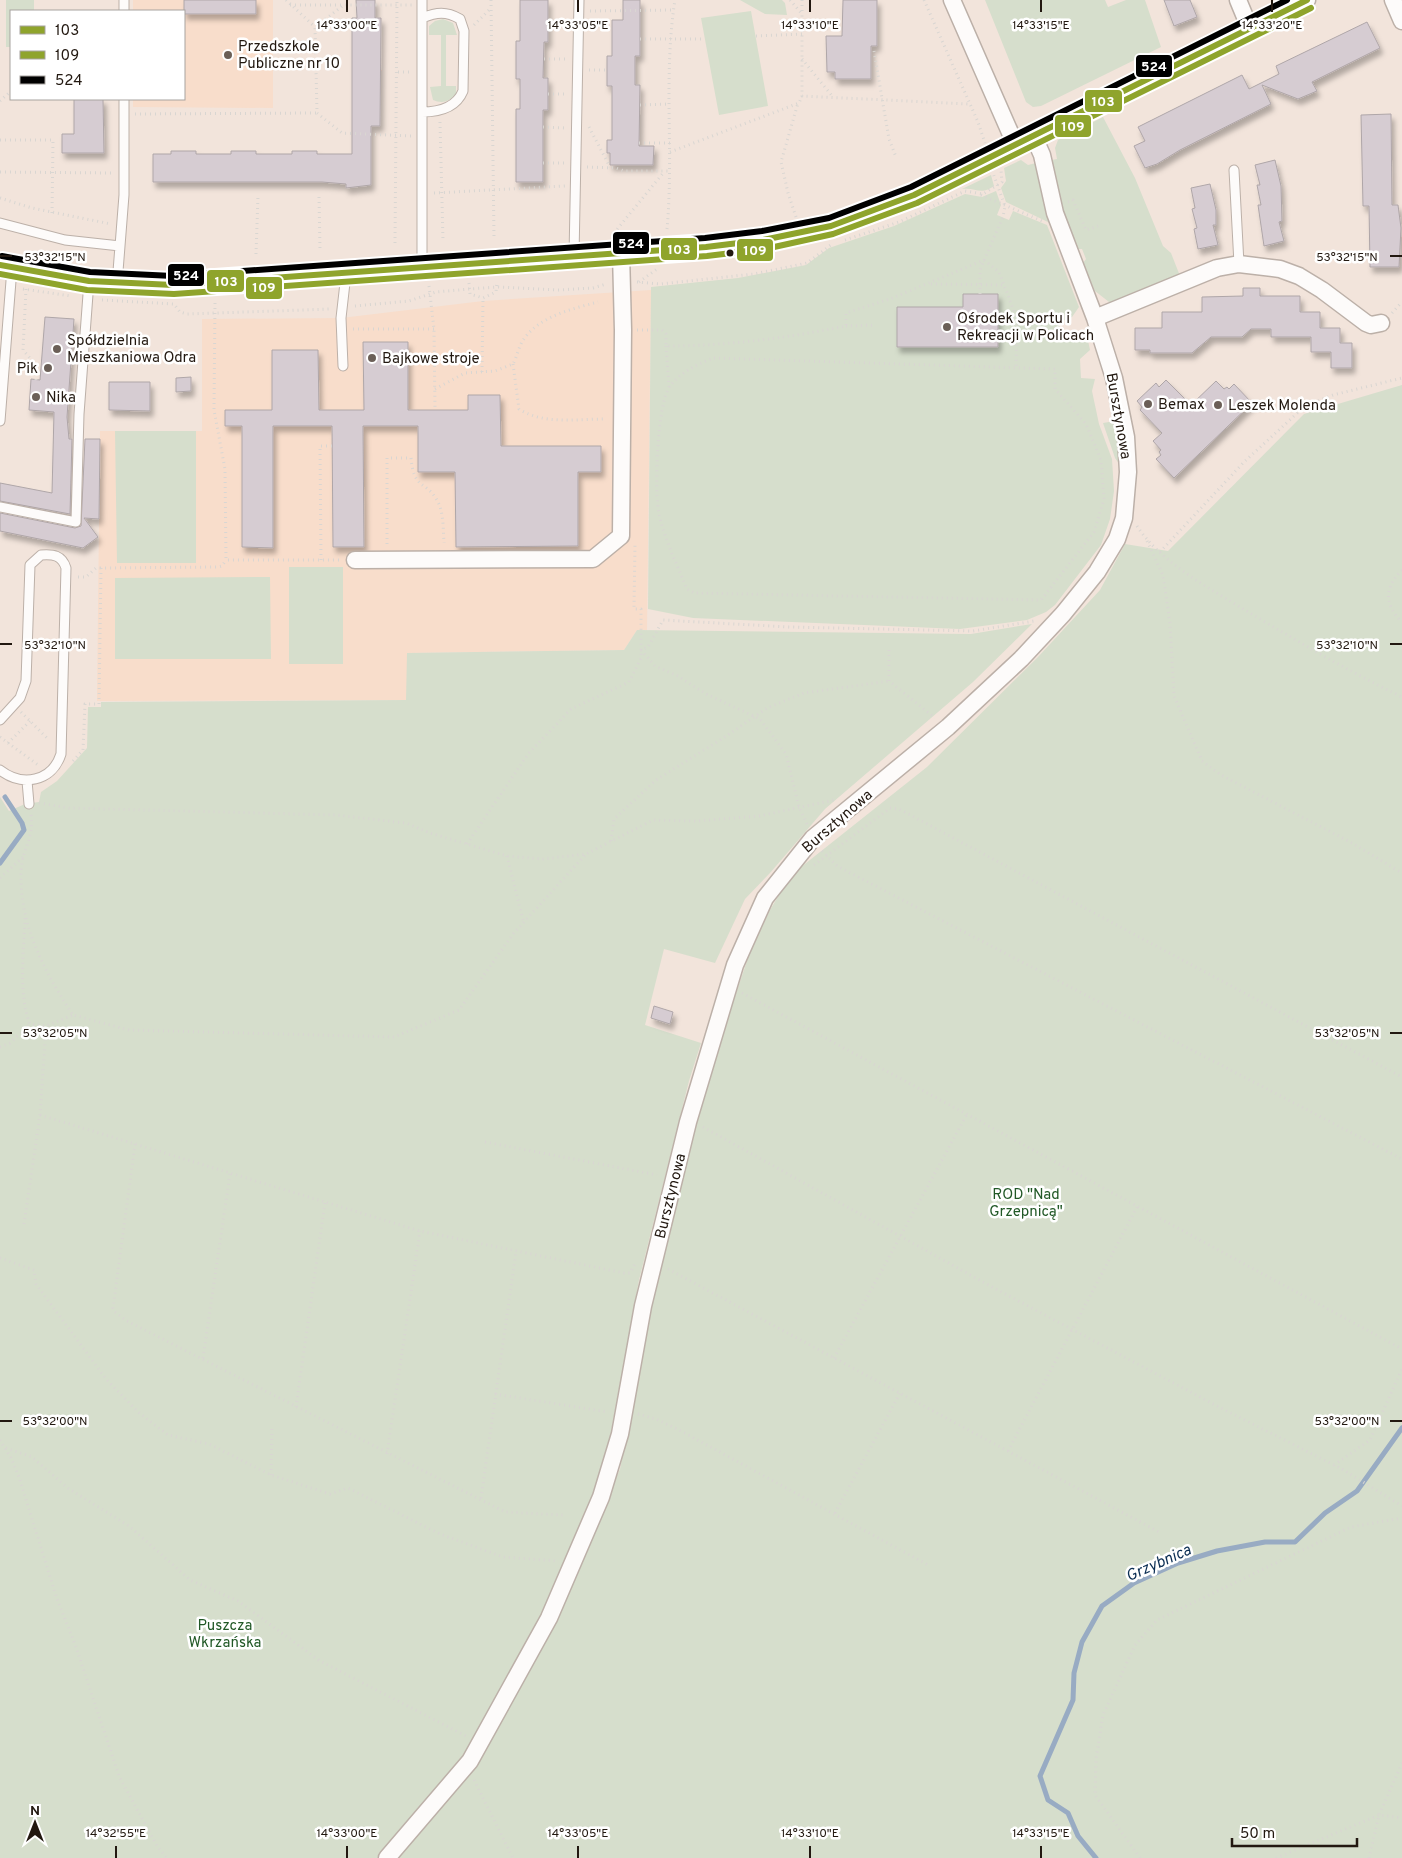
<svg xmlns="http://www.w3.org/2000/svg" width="1402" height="1858" viewBox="0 0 1402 1858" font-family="Overpass,sans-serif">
  <defs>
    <filter id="shadow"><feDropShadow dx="3" dy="5.5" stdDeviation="2.5" flood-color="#0004"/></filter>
  </defs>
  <rect width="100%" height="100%" fill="#f2e4db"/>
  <!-- built -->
  <path fill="#f8ddcb" d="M 133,0 L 273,0 L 273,108 L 133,107 L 133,99 L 184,99 L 184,11 L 133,11 Z
    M 651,290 L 647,630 L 637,630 L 624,650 L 407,653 L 407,700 L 97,701 L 100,431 L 202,431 L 202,319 L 341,318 L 483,301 Z"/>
  <!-- green -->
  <path fill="#d6decc" d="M 6,0 L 34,0 L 34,11 L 11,11 L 11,47 L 6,47 Z
    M 740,0 L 782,0 L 785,3 L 787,15 L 765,14 Z
    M 985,0 L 1105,0 L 1108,7 L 1126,0 L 1145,0 L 1161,47 L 1041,106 L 1033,107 L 1026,102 Z
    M 751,11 L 768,106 L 719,115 L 701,18 Z
    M 443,19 L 453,23 L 457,35 L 446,35 L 446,86 L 456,86 L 456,94 C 449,102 442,104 433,100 L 430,87 L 441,86 L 441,35 L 429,35 L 429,26 L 435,21 Z
    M 1103,117 L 1135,178 L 1163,246 L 1171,253 L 1180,276 L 1117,302 L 1109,302 L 1095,291 L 1083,263 L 1086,259 L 1082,249 L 1077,249 L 1061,208 L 1052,160 L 1057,159 L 1055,148 L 1058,140 Z
    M 1021,160 L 1028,165 L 1036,163 L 1050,223 L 1006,202 L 1001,188 L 1006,181 L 1004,168 Z
    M 991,175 L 994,186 C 980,196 976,187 962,189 Z
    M 996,191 L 1001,205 L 997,215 L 1009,220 L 1013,211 L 1047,225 L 1079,307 L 1072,317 L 1058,323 L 1063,337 L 1078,333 L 1087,336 L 1090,350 L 1080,359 L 1081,378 L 1095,379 L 1092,391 L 1099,424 L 1112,459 L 1114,491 L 1110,519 L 1101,545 L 1055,605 L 1046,612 L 1027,620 L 960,629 L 693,618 L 648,609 L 651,287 L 738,278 L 806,265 L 829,248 L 894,226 L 965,194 L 982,197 Z
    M 1402,385 L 1402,1858 L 0,1858 L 0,797 L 9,811 L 25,804 L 39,802 L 41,792 L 57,781 L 87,748 L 88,707 L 101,707 L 101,702 L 406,700 L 407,653 L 624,650 L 637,630 L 971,634 L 1032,624 L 973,682 L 825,809 L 770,873 L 745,899 L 715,963 L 664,949 L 645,1025 L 701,1043 L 689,1081 L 639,1280 L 610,1437 L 580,1559 L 620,1469 L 660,1264 L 696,1124 L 721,1038 L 749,955 L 770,910 L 791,875 L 927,767 L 1038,657 L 1100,590 L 1125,544 L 1168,551 L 1304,414 Z
    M 1115,421 L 1120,465 L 1115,458 L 1103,423 Z
    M 115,431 L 196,431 L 196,563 L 117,563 Z
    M 289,567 L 343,567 L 343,664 L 289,664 Z
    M 270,577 L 271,659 L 115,659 L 115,578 Z"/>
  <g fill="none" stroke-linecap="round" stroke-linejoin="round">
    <!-- stream -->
    <path stroke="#98abc3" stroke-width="5" d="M 0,863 L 24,830 L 22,823 L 5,797
      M 1096,1858 L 1078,1836 L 1068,1813 L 1048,1800 L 1040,1776 L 1073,1700 L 1074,1673 L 1082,1642 L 1102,1606 L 1134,1583 L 1178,1563 L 1217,1551 L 1265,1542 L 1295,1542 L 1325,1513 L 1357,1491 L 1402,1428"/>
  </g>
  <!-- building -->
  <path fill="#d6ccd2" stroke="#afa6a8" filter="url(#shadow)" d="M 184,0 L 256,0 L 256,14 L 184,14 Z
    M 356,0 L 375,0 L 375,18 L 381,18 L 380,126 L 371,126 L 371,185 L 346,188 L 346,184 L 322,182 L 153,182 L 153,154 L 171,154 L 171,151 L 196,151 L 196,154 L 231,154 L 231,151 L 256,151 L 256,154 L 292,154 L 292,151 L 317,151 L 317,154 L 352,154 L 352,18 L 357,18 Z
    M 520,0 L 548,0 L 548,42 L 544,42 L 543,78 L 548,78 L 548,110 L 543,110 L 543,182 L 516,182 L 516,109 L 520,109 L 520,79 L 516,79 L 516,41 L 520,41 Z
    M 623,0 L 640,0 L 640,56 L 635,56 L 635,85 L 640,85 L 639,146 L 654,146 L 653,165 L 610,165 L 610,153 L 607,153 L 607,140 L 612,140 L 612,86 L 607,86 L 607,56 L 612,56 L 612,20 L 623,20 Z
    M 843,0 L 877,0 L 877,46 L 871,46 L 871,79 L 835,79 L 835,72 L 827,72 L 826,36 L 842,36 Z
    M 1164,0 L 1190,0 L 1197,17 L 1174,26 Z
    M 1367,22 L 1380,48 L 1312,82 L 1317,91 L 1298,99 L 1262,85 L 1271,104 L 1180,150 L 1157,164 L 1145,168 L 1134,146 L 1145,141 L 1138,127 L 1242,75 L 1249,89 L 1279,74 L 1276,66 Z
    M 74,99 L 103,99 L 104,153 L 62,153 L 62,134 L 74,134 Z
    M 1391,114 L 1392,205 L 1398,205 L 1401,228 L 1399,267 L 1370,267 L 1369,206 L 1363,206 L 1361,115 Z
    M 1275,160 L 1281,186 L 1282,221 L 1279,222 L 1284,241 L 1264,246 L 1258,205 L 1261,205 L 1257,185 L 1260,185 L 1255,165 Z
    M 1210,184 L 1216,210 L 1216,225 L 1213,225 L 1218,245 L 1198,249 L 1194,229 L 1197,228 L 1192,209 L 1195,208 L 1191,188 Z
    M 1243,288 L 1260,288 L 1260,296 L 1300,296 L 1300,312 L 1320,312 L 1320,328 L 1340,328 L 1340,343 L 1352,343 L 1352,368 L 1331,368 L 1331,352 L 1311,352 L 1311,337 L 1271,337 L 1271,329 L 1251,329 L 1242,337 L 1211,337 L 1192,353 L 1150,353 L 1150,350 L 1135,350 L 1135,328 L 1162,328 L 1162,312 L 1202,312 L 1202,297 L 1243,296 Z
    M 963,294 L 998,294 L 998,347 L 897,347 L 897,307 L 963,307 Z
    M 45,317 L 74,319 L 67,417 L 69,439 L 72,439 L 70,514 L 0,501 L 0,483 L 52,493 L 54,412 L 29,410 L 31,379 L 40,380 Z
    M 363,342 L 408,342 L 408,410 L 468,410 L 468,395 L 500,395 L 501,446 L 601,446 L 601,472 L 578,472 L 578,546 L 456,547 L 455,472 L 418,472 L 418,426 L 363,426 L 364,547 L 333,547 L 332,426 L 273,426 L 273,548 L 242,547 L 242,426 L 225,426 L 225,410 L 272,410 L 272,350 L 318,350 L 319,410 L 364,410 Z
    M 191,377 L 191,391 L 176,392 L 176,378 Z
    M 1166,380 L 1191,405 L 1216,381 L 1224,389 L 1227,387 L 1229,389 L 1234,384 L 1252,403 L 1174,478 L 1156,459 L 1161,455 L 1159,452 L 1161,450 L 1153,441 L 1162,433 L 1140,410 L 1142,407 L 1137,401 L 1156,383 L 1159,387 Z
    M 109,382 L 150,382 L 150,411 L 109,410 Z
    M 85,439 L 100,439 L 99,519 L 84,518 L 98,537 L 83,548 L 0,531 L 0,513 L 75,528 L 81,526 Z
    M 654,1006 L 673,1012 L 670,1024 L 651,1018 Z"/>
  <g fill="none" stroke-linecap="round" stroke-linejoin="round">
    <defs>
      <path id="lane" d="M 124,0 L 124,11
        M 422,0 L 422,267
        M 422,112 C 439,112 456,108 463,91 L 464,31 L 460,19 C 446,11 437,12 422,18
        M 1234,170 L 1239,264
        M 0,223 L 65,240 L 120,246 L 117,284
        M 120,246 L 124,195 L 124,99
        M 574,256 L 579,0
        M 343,366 L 341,318 L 346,274
        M 0,421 L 12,268
        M 0,507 L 76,522 L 79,414 L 89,281
        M 0,720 L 20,698 L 26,681 L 30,565 L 41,555 C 53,554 62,555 66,568 L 61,754 C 52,782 22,787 0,770
        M 27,781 L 29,804"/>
      <path id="street" d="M 952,0 L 1016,146
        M 1238,0 L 1250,29
        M 1393,0 L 1402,21
        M 0,265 L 89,281 L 173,285 L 706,247 L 763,240 L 831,226 L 914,195 L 1307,0
        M 1095,318 L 1217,268 L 1239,264 L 1280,269 L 1299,276 L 1322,290 L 1366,323 L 1371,325 L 1381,323
        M 355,560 L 593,559 L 621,536 L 623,330 L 621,253
        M 387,1858 L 470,1761 L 549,1618 L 601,1497 L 620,1434 L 643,1306 L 688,1122 L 735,965 L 765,898 L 813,838 L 948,727 L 1021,659 L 1063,614 L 1097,572 L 1117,539 L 1124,518 L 1128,472 L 1126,437 L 1114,378 L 1095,318 L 1055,213 L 1042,155 L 1034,137"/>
    </defs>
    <!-- lane casing -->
    <use href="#lane" stroke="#bcb0a8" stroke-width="11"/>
    <!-- street casing -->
    <use href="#street" stroke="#bcb0a8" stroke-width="19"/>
    <!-- path -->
    <path stroke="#d9d6d2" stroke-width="3" stroke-dasharray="1 4" stroke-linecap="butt" d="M 286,0 L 315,27
      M 491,0 L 494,238
      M 790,0 L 802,14 L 802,96 L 969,104
      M 802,0 L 802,14
      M 924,0 L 978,122 L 985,143
      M 290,5 L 343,5
      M 590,11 L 673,10
      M 548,23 L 568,24
      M 474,25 L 491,8
      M 802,28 L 840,29
      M 756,36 L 802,34
      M 640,39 L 705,39
      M 874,51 L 889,139 L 896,157
      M 544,59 L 568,59
      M 802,59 L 833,97
      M 589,70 L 607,70
      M 398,72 L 410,72
      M 548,94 L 567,94
      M 0,101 L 11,91
      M 640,105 L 669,104
      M 135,114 L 317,113
      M 440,122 L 443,241
      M 543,127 L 566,128
      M 589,127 L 610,167
      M 411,136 L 342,133 L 317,113 L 315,27 L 344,5 L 412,5
      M 0,140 L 53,140 L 52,213
      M 639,143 L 670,143
      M 670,152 L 799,103 L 802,96
      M 543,163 L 565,163
      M 587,167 L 616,168 L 624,171 L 670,171
      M 0,172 L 112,173
      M 434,193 L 565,186
      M 981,195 L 1042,221
      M 319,197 L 320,249
      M 0,198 L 32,208 L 111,224
      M 1068,202 L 1073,200 L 1086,230 L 1098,226
      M 796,217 L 788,193 L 781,162 L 798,103
      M 667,229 C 674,153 663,76 675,0
      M 614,233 L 664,172
      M 845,240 L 899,222 L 965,191 L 983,194 L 1002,182 L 1001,170
      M 395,243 L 397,0
      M 256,254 L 258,196
      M 637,282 L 660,284 L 754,274 L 807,263 L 832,244
      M 639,282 L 657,269
      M 469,283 L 470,294 L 483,298 L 496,292 L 497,281
      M 931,284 L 1005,285
      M 429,286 L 434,329 L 435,410
      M 23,289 L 71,296
      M 26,289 L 23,350 L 36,365 L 36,380
      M 980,294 L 980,270 L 984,260 L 999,272 L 1017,319 L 1016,368
      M 102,300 L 174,304 L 180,312 L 187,314 L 331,309
      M 215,303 L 214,410 L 225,469 L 226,560 L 340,560
      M 355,306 L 409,301 L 436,292 L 469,289 L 498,287 L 558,290 L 593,288 L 606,284
      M 1392,313 L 1402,302
      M 846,326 L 876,325
      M 353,329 L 434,329
      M 637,330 L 662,330 L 666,334 L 666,346 C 727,346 786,338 846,326 L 846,313 L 890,299 L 984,260 L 1003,217 L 1005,206 L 993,173
      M 666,346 L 669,387
      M 714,358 L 1055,369 L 1055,389 L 1086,424 L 1101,460 L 1104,499 L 1094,532 L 1041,600 L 694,593 L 687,589 C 677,565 665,540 659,514 C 654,494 657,402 670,386 C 681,372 697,364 714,358 Z
      M 513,364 L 519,409 C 543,425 578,419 606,419
      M 482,372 L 483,298
      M 435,389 L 465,373 L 495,371 L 513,364 C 517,357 519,345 524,339 C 540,316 572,309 598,302
      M 1137,526 C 1160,562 1209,588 1245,610 C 1297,641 1348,671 1402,697
      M 1147,541 L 1163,575 L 1170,623 L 1174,696 L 1202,761 L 1221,775 L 1352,843 L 1402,873
      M 387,544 L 387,458 L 411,458 C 414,490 425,480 437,500 C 444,512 443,530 444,543
      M 1160,552 L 1244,462 L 1305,406 L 1333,395 L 1402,378
      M 321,560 L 320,446 L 332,446
      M 1402,570 C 1384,588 1384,604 1402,622
      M 78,577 L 86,577 L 96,568 L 101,568
      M 889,650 L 889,681 L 935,718
      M 21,712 L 49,740
      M 0,737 L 38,765
      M 8,743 L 30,721
      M 73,761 L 83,750 L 85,704 L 99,704 L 101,568 L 218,567 L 222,566 L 226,560
      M 39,803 L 69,808 L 336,815 L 406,823 L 430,833 L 507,856 L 543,859 L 586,854 L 653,820 L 696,821 L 759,816 L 834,800
      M 31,815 C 34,841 22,848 21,871 C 19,923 44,972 73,1015 L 129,1030 L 394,1037 L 459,1010 L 513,934 L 586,854
      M 807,824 L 799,807 L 786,754 L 760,719 L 706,694 L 678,676 L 655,666 L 641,650 L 648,647 L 663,620 L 789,627 L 973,631 L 1034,621
      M 611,841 L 614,819 L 656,780 L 728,735 L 767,708 L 804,693 L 889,681
      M 467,844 L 528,754 L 571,709 L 629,682 L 641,658 L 641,609 L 634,609 L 635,545
      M 822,851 L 837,866 L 1402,1159
      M 507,856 L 523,920
      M 814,865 L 890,808 L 899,809 L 1402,1077
      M 0,878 L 24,856
      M 25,918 C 24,948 18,996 30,1024 L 46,1026 L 73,1015
      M 742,993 L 1402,1349
      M 0,1047 L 10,1043 L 30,1024
      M 40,1115 L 420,1231 L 624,1273 L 630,1273 L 635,1264
      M 703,1127 L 992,1287 L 1219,1407 L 1342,1469 L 1402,1506
      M 485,1142 L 657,1175
      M 135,1144 L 113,1308 L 115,1312 L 127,1321 L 505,1512 L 563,1515
      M 24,1224 L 40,1115 L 46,1026
      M 0,1258 L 34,1270 L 36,1284 L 106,1379 L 138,1412 L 168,1435 L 209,1444 L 271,1475 L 330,1494 L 348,1488 L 440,1534 L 503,1557 L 558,1561
      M 668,1269 L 1159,1532
      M 203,1358 L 230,1174
      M 834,1358 L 967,1114
      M 495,1394 L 608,1412
      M 296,1407 L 325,1202
      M 638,1414 L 656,1419 L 681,1431 L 930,1566
      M 0,1440 L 11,1458 L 19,1477 L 56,1596 L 76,1647 L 119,1776 L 157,1846 L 167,1858
      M 6,1448 L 32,1457 L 69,1489 L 129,1526 L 190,1580 L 238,1601 L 320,1661 L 466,1736
      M 1008,1451 L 1137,1207
      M 387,1454 L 420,1231
      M 1334,1465 L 1370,1440 L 1402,1369
      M 271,1475 L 272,1426
      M 481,1498 L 516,1252
      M 835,1513 L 900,1393
      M 474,1780 L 513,1858
      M 1140,1858 L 1095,1795 L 1096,1759 L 1103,1715 L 1135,1645 L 1157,1620 L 1351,1527 L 1402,1518
      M 1276,1858 L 1379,1815 L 1402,1818
      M 1369,1858 L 1379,1815 L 1402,1763"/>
    <!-- lane -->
    <use href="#lane" stroke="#fdfbfa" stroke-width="9"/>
    <!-- street -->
    <use href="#street" stroke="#fdfbfa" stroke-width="16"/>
    <defs>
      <path id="bus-1" d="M 0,265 L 89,281 L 173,285 L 706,247 L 763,240 L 831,226 L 914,195 L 1307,0"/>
      <path id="bus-2" d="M 0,274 L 87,290 L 174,294 L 707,256 L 765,249 L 833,234 L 917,203 L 1311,8"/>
      <path id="bus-3" d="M 2,256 L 90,272 L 173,276 L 705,238 L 762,231 L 829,218 L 911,187 L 1287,0"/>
    </defs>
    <!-- bus-1 casing -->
    <use href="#bus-1" stroke="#fff" stroke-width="10"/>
    <!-- bus-2 casing -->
    <use href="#bus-2" stroke="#fff" stroke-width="10"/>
    <!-- bus-3 casing -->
    <use href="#bus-3" stroke="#fff" stroke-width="10"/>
    <!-- bus-1 -->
    <use href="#bus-1" stroke="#8fa42c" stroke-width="6"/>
    <!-- bus-2 -->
    <use href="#bus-2" stroke="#8fa42c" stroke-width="6"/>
    <!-- bus-3 -->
    <use href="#bus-3" stroke="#000" stroke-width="6"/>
  </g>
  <!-- ticks -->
  <path fill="none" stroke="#221810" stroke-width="2" d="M 347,0 L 347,12M 578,0 L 578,12M 810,0 L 810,12M 1041,0 L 1041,12M 1272,0 L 1272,12M 0,256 L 12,256M 1390,256 L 1402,256M 0,644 L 12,644M 1390,644 L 1402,644M 0,1033 L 12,1033M 1390,1033 L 1402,1033M 0,1421 L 12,1421M 1390,1421 L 1402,1421M 116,1846 L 116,1858M 347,1846 L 347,1858M 578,1846 L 578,1858M 810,1846 L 810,1858M 1041,1846 L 1041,1858"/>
  <!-- markers -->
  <g fill="#6b5f57" stroke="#fff" stroke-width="2">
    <circle cx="228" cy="55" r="5"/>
    <circle cx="947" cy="327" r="5"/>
    <circle cx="57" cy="349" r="5"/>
    <circle cx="372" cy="358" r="5"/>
    <circle cx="48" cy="368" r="5"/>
    <circle cx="36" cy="397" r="5"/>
    <circle cx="1148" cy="404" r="5"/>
    <circle cx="1218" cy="405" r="5"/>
  </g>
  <circle fill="#221810" stroke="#fff" stroke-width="2" cx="730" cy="253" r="4.5"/>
  <g text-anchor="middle" stroke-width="5" stroke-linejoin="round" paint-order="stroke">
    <!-- poi labels -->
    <g font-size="15" fill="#221810" stroke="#fff" text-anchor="start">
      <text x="238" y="51">Przedszkole<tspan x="238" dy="17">Publiczne nr 10</tspan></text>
      <text x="957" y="323">Ośrodek Sportu i<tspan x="957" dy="17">Rekreacji w Policach</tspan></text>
      <text x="67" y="345">Spółdzielnia<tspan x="67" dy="17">Mieszkaniowa Odra</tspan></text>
      <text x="382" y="363">Bajkowe stroje</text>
      <text x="38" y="373" text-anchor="end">Pik</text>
      <text x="46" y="402">Nika</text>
      <text x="1158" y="409">Bemax</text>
      <text x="1228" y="410">Leszek Molenda</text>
    </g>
    <!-- street labels -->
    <g font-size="15" fill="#221810" stroke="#fff">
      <text transform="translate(1119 416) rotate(80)" y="5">Bursztynowa</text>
      <text transform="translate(837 821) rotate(-41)" y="5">Bursztynowa</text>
      <text transform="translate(670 1196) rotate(-76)" y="5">Bursztynowa</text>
    </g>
    <!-- park labels -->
    <g font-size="15" fill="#215826" stroke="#fff">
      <text x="1026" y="1199">ROD "Nad<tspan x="1026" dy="17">Grzepnicą"</tspan></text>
      <text x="225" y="1630">Puszcza<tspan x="225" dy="17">Wkrzańska</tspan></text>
    </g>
    <!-- water labels -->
    <g font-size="16" font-style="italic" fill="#0b2e53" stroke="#fff">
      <text transform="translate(1158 1562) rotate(-24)" y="6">Grzybnica</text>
    </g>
  </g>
  <g font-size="12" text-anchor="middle" fill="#221810" stroke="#fff" stroke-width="5" stroke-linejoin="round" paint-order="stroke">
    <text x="347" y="29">14°33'00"E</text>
    <text x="578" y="29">14°33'05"E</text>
    <text x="810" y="29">14°33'10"E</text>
    <text x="1041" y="29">14°33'15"E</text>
    <text x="1272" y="29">14°33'20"E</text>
    <text x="55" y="261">53°32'15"N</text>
    <text x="1347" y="261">53°32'15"N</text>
    <text x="55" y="649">53°32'10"N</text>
    <text x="1347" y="649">53°32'10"N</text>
    <text x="55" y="1037">53°32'05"N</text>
    <text x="1347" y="1037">53°32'05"N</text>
    <text x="55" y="1425">53°32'00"N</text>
    <text x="1347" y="1425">53°32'00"N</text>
    <text x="116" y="1837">14°32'55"E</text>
    <text x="347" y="1837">14°33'00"E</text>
    <text x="578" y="1837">14°33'05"E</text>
    <text x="810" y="1837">14°33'10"E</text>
    <text x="1041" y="1837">14°33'15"E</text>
  </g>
  <g stroke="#fff" stroke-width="2">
    <rect x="1135" y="54" width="38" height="24" rx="5" fill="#000"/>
    <rect x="1084" y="89" width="39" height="24" rx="5" fill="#8fa42c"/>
    <rect x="1054" y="114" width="38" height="24" rx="5" fill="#8fa42c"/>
    <rect x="612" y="231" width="38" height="24" rx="5" fill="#000"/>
    <rect x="660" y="237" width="38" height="24" rx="5" fill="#8fa42c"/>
    <rect x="736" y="238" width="38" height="24" rx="5" fill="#8fa42c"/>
    <rect x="167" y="263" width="38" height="24" rx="5" fill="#000"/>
    <rect x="206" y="269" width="39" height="24" rx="5" fill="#8fa42c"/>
    <rect x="245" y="276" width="38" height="24" rx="5" fill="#8fa42c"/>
  </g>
  <g font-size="14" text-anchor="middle" font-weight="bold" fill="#fff">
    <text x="1154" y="71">524</text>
    <text x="1103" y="106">103</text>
    <text x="1073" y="131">109</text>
    <text x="631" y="248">524</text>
    <text x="679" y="254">103</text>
    <text x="755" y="255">109</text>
    <text x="186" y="280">524</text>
    <text x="226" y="286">103</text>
    <text x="264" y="292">109</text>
  </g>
  <!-- legend -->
  <rect x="10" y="10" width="175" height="90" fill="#ffffff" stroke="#a7a39f"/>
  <rect x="20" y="26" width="25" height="8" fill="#8fa42c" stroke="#a7a39f"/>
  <text x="55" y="35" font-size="15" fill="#221810">103</text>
  <rect x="20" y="51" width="25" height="8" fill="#8fa42c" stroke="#a7a39f"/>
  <text x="55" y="60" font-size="15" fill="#221810">109</text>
  <rect x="20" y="76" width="25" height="8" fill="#000000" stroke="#a7a39f"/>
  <text x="55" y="85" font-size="15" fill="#221810">524</text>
  <!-- north arrow -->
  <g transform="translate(35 1823)" stroke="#ffffff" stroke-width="4" paint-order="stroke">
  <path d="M0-4L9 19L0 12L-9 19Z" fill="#221810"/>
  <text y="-8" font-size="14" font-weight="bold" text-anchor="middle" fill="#221810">N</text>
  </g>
  <!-- scale -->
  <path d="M1232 1838v8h125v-8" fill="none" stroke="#221810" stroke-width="2.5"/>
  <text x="1240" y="1838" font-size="15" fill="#221810" stroke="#ffffff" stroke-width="4" paint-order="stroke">50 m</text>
</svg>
